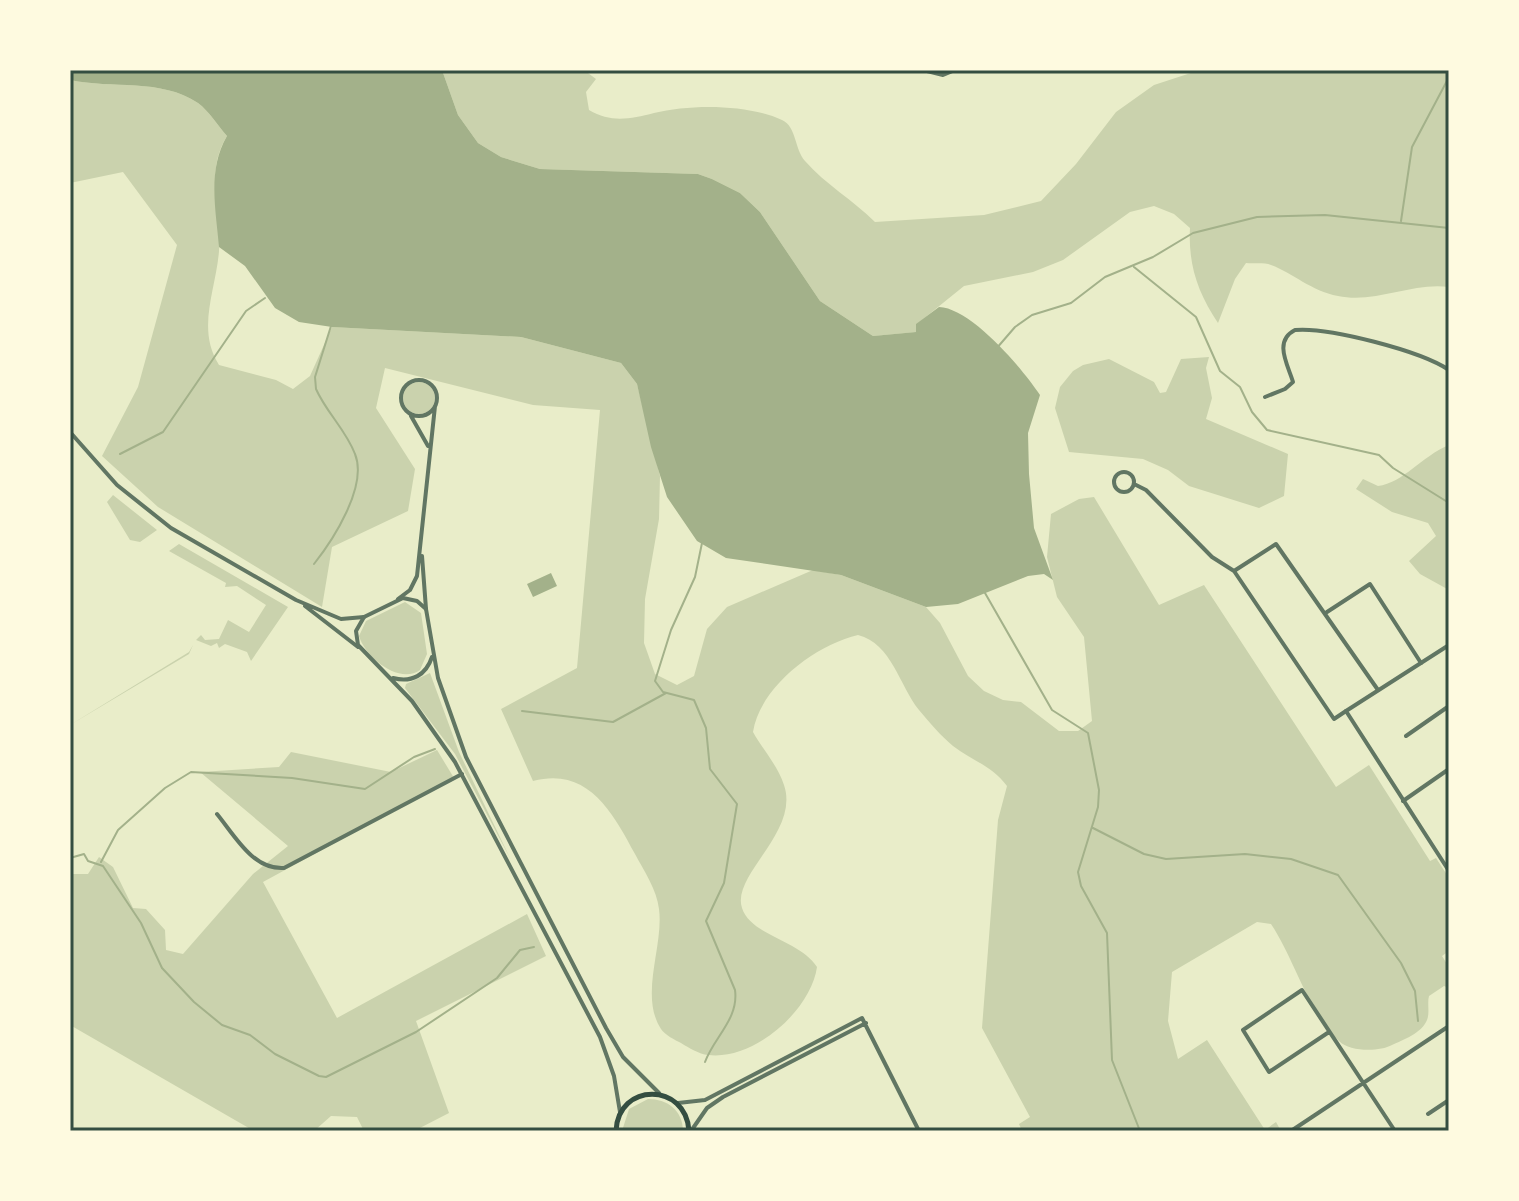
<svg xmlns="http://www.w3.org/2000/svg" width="1519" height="1201" viewBox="0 0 1519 1201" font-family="'Times New Roman',serif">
  <rect width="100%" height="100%" fill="#e9edc9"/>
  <!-- green -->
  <path fill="#cad2ad" d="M 442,70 L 584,70 L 596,79 L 586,92 L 589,110 C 611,123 630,119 654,113 C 691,104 747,104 782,120 C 797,127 794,149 805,161 C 825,184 853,200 875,222 L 984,215 L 1041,201 L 1076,164 L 1116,112 L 1154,85 L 1200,70 L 1449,70 L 1449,287 C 1412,282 1375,304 1338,296 C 1311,291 1293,273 1271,265 C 1264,262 1253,264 1246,263 L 1235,279 L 1218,323 C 1198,293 1188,265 1190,228 L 1174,214 L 1154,206 L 1130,212 L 1063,260 L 1033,272 L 964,286 L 917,324 L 917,332 L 873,336 L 820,301 L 760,212 L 740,193 L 712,179 L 698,174 L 540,169 L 501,157 L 478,143 L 458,115 Z
    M 70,80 C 112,89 161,78 198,103 C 209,111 218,126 227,136 C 204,173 222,211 219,251 C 216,290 196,329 219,365 L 276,380 L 293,389 L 310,376 L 332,327 L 521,337 L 621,363 L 637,384 L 660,476 L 659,519 L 645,599 L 644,643 L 655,674 L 677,685 L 694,676 L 707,629 L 727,607 L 813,570 L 841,575 L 926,607 L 940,623 L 968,676 L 984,691 L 1003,700 L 1021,702 L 1059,731 L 1078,731 L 1092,721 L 1084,637 L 1057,597 L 1047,557 L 1051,514 L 1079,499 L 1094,497 L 1159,605 L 1204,585 L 1336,787 L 1369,765 L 1430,861 L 1436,858 L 1449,878 L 1449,951 L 1442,956 L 1449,967 L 1449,988 L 1444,986 L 1429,996 C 1427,1003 1430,1013 1427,1020 C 1422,1033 1403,1040 1392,1045 C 1379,1052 1350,1052 1339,1041 C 1308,1012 1294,958 1271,924 L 1257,922 L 1172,972 L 1168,1021 L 1178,1059 L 1207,1040 L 1265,1130 L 1276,1122 L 1281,1131 L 1022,1131 L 1019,1124 L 1030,1117 L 982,1028 L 998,820 L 1007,786 C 992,766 973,761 953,746 C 941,736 929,722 919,710 C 899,685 892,644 858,635 C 815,645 760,687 753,732 C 763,750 778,766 784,785 C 800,832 731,875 742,908 C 751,936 800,940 817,967 C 811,1010 754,1061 708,1055 C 699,1054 689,1048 681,1043 C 675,1040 665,1035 661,1029 C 639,995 664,946 659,909 C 657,890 644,871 635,854 C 613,813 588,766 533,781 L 501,709 L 577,668 L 600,410 L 533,405 L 385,368 L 376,408 L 415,469 L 408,511 L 332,547 L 322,607 L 158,507 L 102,456 L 138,387 L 177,245 L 123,172 L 70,183 Z
    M 1209,357 L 1206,368 L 1212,398 L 1206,419 L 1288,454 L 1284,496 L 1259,508 L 1189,486 L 1168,470 L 1143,459 L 1069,452 L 1055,408 L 1060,387 L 1073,371 L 1083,365 L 1109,359 L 1154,382 L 1160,393 L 1166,392 L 1181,359 Z
    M403 398a16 16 0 1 1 32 0a16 16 0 1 1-32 0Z
    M 1449,445 L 1449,590 L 1420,574 L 1409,561 L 1436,536 L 1428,523 L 1392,512 L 1356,489 L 1363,479 L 1378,486 C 1403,483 1422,456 1449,445 Z
    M 113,495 L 157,530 L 140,542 L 130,540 L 107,502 Z
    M 179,544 L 288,607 L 251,661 L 247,652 L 225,644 L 219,648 L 217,643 L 211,646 L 196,640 L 201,635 L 205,640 L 219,639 L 228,620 L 249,632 L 266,605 L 237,586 L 225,587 L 226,583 L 169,551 Z
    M 405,602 L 421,613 L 427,654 L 420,670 C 399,685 365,657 359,636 L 366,621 Z
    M 193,645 L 189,654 L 70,725 L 189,652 Z
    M 430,673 L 459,752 L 511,860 L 455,754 L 405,688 L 406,684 Z
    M 437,750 L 454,778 L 263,882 L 337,1018 L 527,914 L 546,956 L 416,1021 L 449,1113 L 414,1131 L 364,1131 L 357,1117 L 331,1116 L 314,1131 L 254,1131 L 70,1025 L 70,874 L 88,874 L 99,857 L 113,867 L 133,908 L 146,909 L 165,930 L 166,950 L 183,954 L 253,874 L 288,846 L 200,772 L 279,767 L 291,752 L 391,772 Z
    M 648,1099 C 667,1099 683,1110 683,1131 L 622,1131 L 629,1109 Z"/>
  <!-- water -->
  <path fill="#a3b18a" d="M 70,70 L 442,70 L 458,115 L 478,143 L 501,157 L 540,169 L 698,174 L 712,179 L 740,193 L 760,212 L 820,301 L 873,336 L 916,332 L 916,324 L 939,307 C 971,308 1022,368 1040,395 L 1028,433 L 1029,474 L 1034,528 L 1053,580 L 1044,574 L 1028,576 L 958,604 L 926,607 L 841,575 L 726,558 L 697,541 L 667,497 L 651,447 L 637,384 L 621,363 L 521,337 L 332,327 L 299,322 L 275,308 L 245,266 L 219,247 C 216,210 207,170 227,136 C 218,126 209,111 198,103 C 161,78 112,89 70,80 Z
    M 551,573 L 557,586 L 533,597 L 527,584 Z"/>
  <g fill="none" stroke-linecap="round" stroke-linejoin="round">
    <!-- stream -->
    <path stroke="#a3b18a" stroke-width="2" d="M 1401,221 L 1412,147 L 1449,77
      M 1134,267 L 1196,317 L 1220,371 L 1240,387 L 1252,412 L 1267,430 L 1379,455 L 1393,468 L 1449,503
      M 996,349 L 1015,327 L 1032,315 L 1071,303 L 1105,277 L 1153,257 L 1193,233 L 1257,217 L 1325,215 L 1449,228
      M 120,454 L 163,432 L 246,311 L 265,298
      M 702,543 L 695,577 L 671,630 L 655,681 L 663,692 L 694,700 L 706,728 L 710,769 L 737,804 L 724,883 L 706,921 L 735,990 C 739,1019 714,1037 705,1062
      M 314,564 C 333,540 368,486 355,454 C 346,430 326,412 316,389 L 315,377 L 331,326
      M 985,593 L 1052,710 L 1088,733 L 1099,790 L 1098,807 L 1078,872 L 1081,886 L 1107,933 L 1112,1060 L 1140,1131
      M 522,711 L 613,722 L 666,693
      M 1093,828 L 1144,854 L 1166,859 L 1245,854 L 1291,859 L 1338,875 L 1401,963 L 1415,991 L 1418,1021
      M 70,858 L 84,854 L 88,861 L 103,866 L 141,923 L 162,968 L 194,1002 L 222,1025 L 250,1035 L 275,1054 L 319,1076 L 326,1077 L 416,1032 L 497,978 L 520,950 L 534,947
      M 101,862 L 118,830 L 165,788 L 191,772 L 292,778 L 365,789 L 414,757 L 435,749"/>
    <!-- minor -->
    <path stroke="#617663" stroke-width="4" d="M 923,70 L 943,75 L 955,70
      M401 398a18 18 0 1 1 36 0a18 18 0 1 1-36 0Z
      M 1265,397 L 1285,389 L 1293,382 C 1288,365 1273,341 1295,330 C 1329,327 1421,351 1449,370
      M 411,416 L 428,446
      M 70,432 L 117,485 L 171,528 L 296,600 L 341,619 L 364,617
      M1114 482a10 10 0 1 1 20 0a10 10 0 1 1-20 0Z
      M 1134,484 L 1146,490 L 1212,557 L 1234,571 L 1334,719 L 1346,711
      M 422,556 L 426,609
      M 1234,571 L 1276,544 L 1378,690
      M 398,599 L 410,590 L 417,576 L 435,406
      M 305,606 L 358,647
      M 1327,612 L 1370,584 L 1421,663
      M 1406,736 L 1449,706
      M 1403,801 L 1449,769
      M 217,814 C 235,836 253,870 284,868 L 462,774
      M 1329,1032 L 1269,1072 L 1243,1030 L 1302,990 L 1395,1131
      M 678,1103 L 705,1100 L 862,1018 L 919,1131
      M 1428,1114 L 1449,1100
      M 691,1131 L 707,1108 L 723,1097 L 866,1023
      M 1291,1131 L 1449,1026"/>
    <!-- tertiary -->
    <path stroke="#617663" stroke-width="4" d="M 1449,645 L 1346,711 L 1449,871
      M 393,678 C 412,683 426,675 432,657
      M 620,1112 L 614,1076 L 600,1037 L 455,762 L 412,701 L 358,645 L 356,631 L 364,617 L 403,598 L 417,601 L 426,609 L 438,678 L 466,757 L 606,1028 L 623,1057 L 659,1093"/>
    <!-- secondary -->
    <path stroke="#344e41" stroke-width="5" d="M 616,1131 C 618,1082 686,1082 689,1131"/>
  </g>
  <!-- border -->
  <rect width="1519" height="1201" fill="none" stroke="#fefae0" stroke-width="144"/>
  <rect x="72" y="72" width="1375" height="1057" fill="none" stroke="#344e41" stroke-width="3"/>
</svg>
